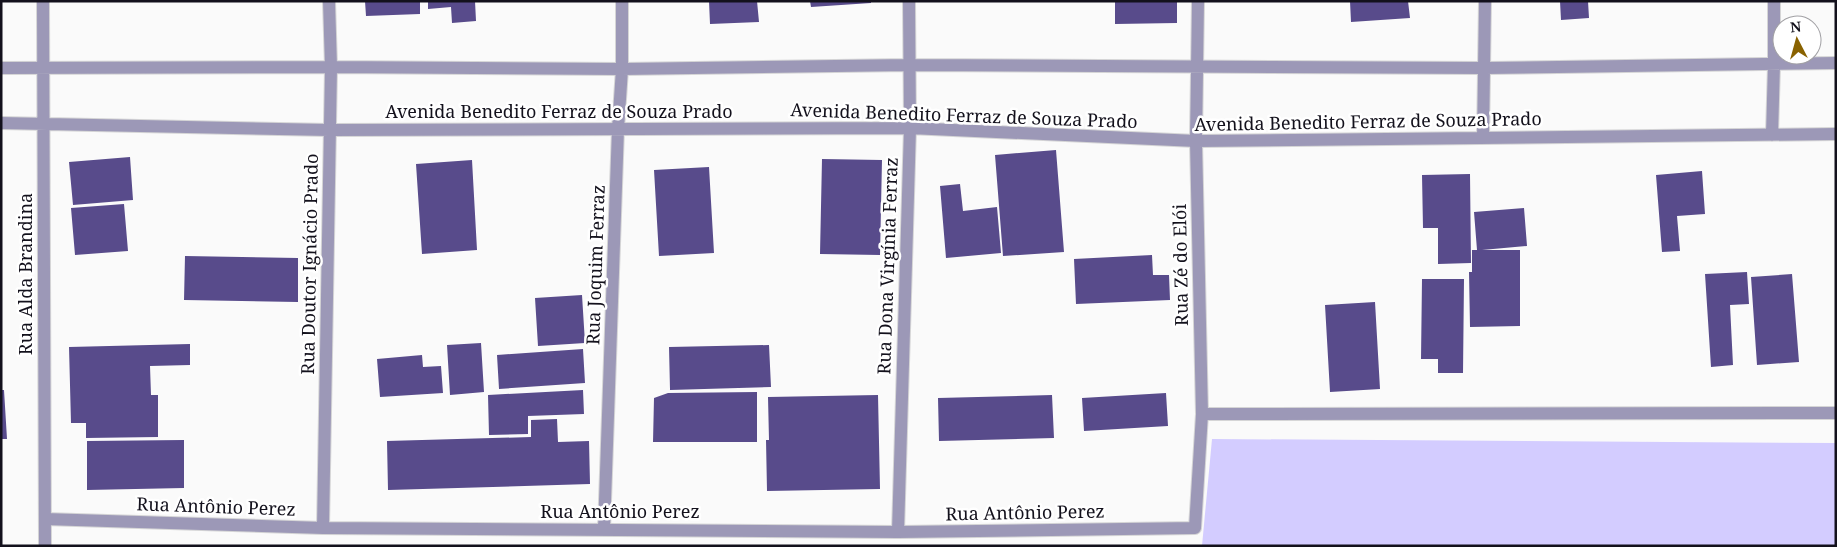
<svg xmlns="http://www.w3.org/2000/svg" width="1837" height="547" viewBox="0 0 1837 547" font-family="'Noto Serif',serif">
  <rect width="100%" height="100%" fill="#fafafa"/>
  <!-- green -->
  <path fill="#d3ccff" d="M 1212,439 L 1836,443 L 1836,546 L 1202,546 Z"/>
  <!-- building -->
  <path fill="#584b8b" d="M 365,1 L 420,1 L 420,14 L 366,16 Z
    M 428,1 L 475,1 L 476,21 L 452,23 L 451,7 L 428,9 Z
    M 709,1 L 757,1 L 759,22 L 710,24 Z
    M 810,1 L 871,1 L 871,3 L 811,7 Z
    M 1115,1 L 1177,1 L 1177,23 L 1115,24 Z
    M 1350,1 L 1408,1 L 1410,18 L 1351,22 Z
    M 1560,1 L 1588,1 L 1589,18 L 1561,20 Z
    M 1056,150 L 1064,252 L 1003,256 L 995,155 Z
    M 130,157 L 133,200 L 73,205 L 69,162 Z
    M 822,159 L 882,160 L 880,255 L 820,254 Z
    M 472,160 L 477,250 L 422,254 L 416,164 Z
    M 709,167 L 714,253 L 659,256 L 654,170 Z
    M 1702,171 L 1705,214 L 1677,216 L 1680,251 L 1662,252 L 1656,175 Z
    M 1470,174 L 1471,263 L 1438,264 L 1438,228 L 1423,228 L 1422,175 Z
    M 960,184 L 963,211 L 997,207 L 1001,253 L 946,258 L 940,186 Z
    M 124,204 L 128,251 L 75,255 L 71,208 Z
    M 1524,208 L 1527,246 L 1482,250 L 1520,250 L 1520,326 L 1470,327 L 1469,272 L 1472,272 L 1472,250 L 1477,250 L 1474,212 Z
    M 1152,255 L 1153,275 L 1169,275 L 1170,300 L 1076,304 L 1074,259 Z
    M 185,256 L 298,258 L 298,302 L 184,300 Z
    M 1747,272 L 1749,304 L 1730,305 L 1733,365 L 1711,367 L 1705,274 Z
    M 1792,274 L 1799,362 L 1757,365 L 1751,277 Z
    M 1422,279 L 1464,279 L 1463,373 L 1438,373 L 1438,359 L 1421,359 Z
    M 582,295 L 585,343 L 538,346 L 535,298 Z
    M 1375,302 L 1380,389 L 1330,392 L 1325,305 Z
    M 481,343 L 484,392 L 450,395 L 447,345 Z
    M 190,344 L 190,365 L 150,366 L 151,395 L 158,395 L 158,437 L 86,438 L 86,423 L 71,423 L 69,347 Z
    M 769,345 L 771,387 L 670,390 L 669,347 Z
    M 583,349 L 585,383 L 499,389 L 497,355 Z
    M 422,355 L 423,367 L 441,366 L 443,393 L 380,397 L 377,359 Z
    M 1,390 L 4,390 L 7,439 L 1,439 Z
    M 583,390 L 584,414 L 528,416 L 528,434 L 489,435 L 488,395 Z
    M 757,392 L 757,442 L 653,442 L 654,398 L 668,393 Z
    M 1166,393 L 1168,426 L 1084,431 L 1082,398 Z
    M 878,395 L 880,489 L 767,491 L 766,440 L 769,440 L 768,397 Z
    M 1052,395 L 1054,438 L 939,441 L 938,398 Z
    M 557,419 L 558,442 L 589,441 L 590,484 L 388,490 L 387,441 L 531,437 L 531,420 Z
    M 184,440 L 184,488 L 87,490 L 87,441 Z"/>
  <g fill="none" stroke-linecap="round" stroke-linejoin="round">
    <defs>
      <path id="street" d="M 43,1 L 45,546
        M 1,68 L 331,67 L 622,69 L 909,65 L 1485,68 L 1836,63
        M 1,123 L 329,130 L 910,128 L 1196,141 L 1836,134
        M 1772,135 L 1774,64 L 1774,1
        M 1483,138 L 1485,1
        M 1202,414 L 1836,413
        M 45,519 L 323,528 L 898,532 L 1195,528 L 1202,414 L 1196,141 L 1198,1
        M 323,528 L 331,67 L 329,1
        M 604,530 L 618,129 L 622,69 L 622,1
        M 898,532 L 910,128 L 909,1"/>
    </defs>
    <!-- street casing -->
    <use href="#street" stroke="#d5d5d6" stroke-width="14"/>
    <!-- street -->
    <use href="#street" stroke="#9c98b7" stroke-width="12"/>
  </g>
  <g text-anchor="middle" stroke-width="5" stroke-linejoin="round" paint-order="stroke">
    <!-- street labels -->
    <g font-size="18" fill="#13111c" stroke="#fff">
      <text x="559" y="118">Avenida Benedito Ferraz de Souza Prado</text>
      <text transform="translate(964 116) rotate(2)" y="6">Avenida Benedito Ferraz de Souza Prado</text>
      <text transform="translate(1368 122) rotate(-1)" y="6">Avenida Benedito Ferraz de Souza Prado</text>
      <text transform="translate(310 264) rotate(-89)" y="6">Rua Doutor Ignácio Prado</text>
      <text transform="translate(596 265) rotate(-88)" y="6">Rua Joquim Ferraz</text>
      <text transform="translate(1181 265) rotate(-91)" y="6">Rua Zé do Elói</text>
      <text transform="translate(888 266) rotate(-88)" y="6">Rua Dona Virgínia Ferraz</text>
      <text transform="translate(26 274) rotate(-90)" y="6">Rua Alda Brandina</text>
      <text transform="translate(216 507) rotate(2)" y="6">Rua Antônio Perez</text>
      <text x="620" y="518">Rua Antônio Perez</text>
      <text transform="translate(1025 513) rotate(-1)" y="6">Rua Antônio Perez</text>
    </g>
  </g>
  <!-- border -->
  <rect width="1837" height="547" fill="none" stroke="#13111c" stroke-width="5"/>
  <!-- north arrow -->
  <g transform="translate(1797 40) rotate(354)"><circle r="24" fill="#ffffff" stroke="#a1a0a4"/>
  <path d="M0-4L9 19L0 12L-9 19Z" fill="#896200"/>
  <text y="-8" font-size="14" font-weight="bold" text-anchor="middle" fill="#13111c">N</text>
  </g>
</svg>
